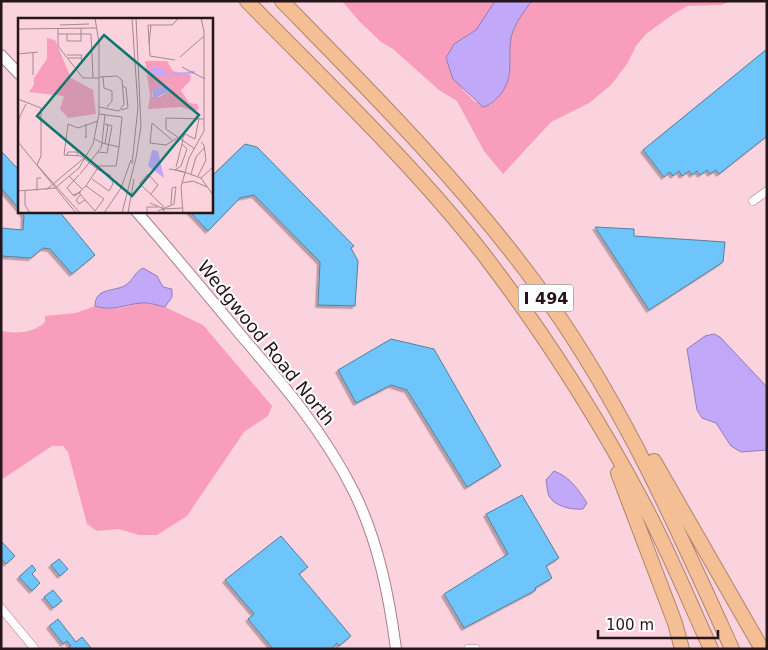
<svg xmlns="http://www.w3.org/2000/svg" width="768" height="650" viewBox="0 0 768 650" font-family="'DejaVu Sans',sans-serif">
  <defs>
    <filter id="shadow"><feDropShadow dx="-2.5" dy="2.5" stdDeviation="0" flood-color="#0004"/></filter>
  </defs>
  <rect width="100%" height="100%" fill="#fbd3de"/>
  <!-- green -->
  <path fill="#f89dbb" d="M 342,1 L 495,1 L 476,31 L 454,44 L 463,90 L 475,102 L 490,105 C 520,73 505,74 511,38 C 514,25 523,12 532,1 L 732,1 L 721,5 L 687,6 L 672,15 L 646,34 L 636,46 L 627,64 L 611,85 L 589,103 L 551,122 L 503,174 L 484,151 L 457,101 L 439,90 L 393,49 L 381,42 L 360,22 Z
    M 143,302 L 165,307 L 203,325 L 272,406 L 268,416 L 244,432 L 187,516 L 157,535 L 139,535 L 119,529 L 97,531 L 87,524 L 68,452 L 63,446 L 52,446 L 1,480 L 1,331 C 16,334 34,333 45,322 L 45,316 L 76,313 L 95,306 C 111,312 128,306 143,302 Z"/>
  <!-- water -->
  <path fill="#c2a8f9" stroke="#937cb6" d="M 495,1 L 532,1 C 523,12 514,25 511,38 C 507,60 516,78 498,97 C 493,102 490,105 483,107 L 453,79 L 446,58 L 454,44 L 476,30 Z
    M 143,268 L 157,276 L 163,287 L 172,289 L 172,297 L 165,307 C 159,306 149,302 142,303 C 125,304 112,312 95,306 C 95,287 115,292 126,285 C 133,280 135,272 143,268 Z
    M 714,334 L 720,337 L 767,387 L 767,450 L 741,452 L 731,446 L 716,423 L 702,418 L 697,410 L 687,349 L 705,336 Z
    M 554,471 C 570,477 578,489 587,503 L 583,509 C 573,510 555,507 549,496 C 547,492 547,484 546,480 Z"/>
  <!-- building -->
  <path fill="#6ec5fc" stroke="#587e98" filter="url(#shadow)" d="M 767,49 L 767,136 L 719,174 L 716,170 L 710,174 L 707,170 L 700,175 L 697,171 L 692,175 L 689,171 L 682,176 L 679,171 L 673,176 L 670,172 L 664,177 L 643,150 Z
    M 245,144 L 257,147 L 354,246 L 351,248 L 358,261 L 355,306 L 318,305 L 320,262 L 254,195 L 240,198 L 208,231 L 189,211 L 211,211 L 211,177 Z
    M 1,151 L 19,170 L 19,209 L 1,188 Z
    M 21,211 L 59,211 L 95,255 L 72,274 L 50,249 L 43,248 L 31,258 L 1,256 L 1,228 L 23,230 L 24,216 Z
    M 595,227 L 634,229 L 634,236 L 725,242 L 723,262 L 649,310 Z
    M 391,339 L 434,349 L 501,466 L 467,487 L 407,390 L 391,385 L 356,403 L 338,370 Z
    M 522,495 L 559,558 L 546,566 L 552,578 L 535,588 L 536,590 L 464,628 L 444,594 L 508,554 L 486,514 Z
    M 281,536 L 308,567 L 299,574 L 351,636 L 339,646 L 337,643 L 331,649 L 273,649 L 248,619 L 254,614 L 225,580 Z
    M 1,541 L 15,556 L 6,564 L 1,558 Z
    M 59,559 L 68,569 L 60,576 L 51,565 Z
    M 32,565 L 36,570 L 32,574 L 40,583 L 32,591 L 19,577 Z
    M 53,590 L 62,601 L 53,608 L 44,597 Z
    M 58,619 L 76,642 L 82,637 L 92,649 L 68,649 L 71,646 L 67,641 L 63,644 L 49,626 Z"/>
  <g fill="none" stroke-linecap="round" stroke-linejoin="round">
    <defs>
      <path id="street" d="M 753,201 L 767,191
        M 1,608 L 35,649
        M 468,649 L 476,649"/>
      <path id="secondary" d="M 1,55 L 19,74
        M 136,211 C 171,251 205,292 239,333 C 282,383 324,432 354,492 C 378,541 389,595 396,649"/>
      <path id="highway" d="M 247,1 C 328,84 413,164 484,255 C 543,332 595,413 641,499 C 667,547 688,599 711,649
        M 282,1 C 370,91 458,179 533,280 C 618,394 674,521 732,649
        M 654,461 L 762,649
        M 618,473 L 675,623 L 682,649"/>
    </defs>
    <!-- street casing -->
    <use href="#street" stroke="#ab7e8c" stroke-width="9"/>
    <!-- secondary casing -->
    <use href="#secondary" stroke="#ab7e8c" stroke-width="12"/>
    <!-- highway casing -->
    <use href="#highway" stroke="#ad846b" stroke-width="16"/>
    <!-- street -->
    <use href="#street" stroke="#fff" stroke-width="8"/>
    <!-- secondary -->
    <use href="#secondary" stroke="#fff" stroke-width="10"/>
    <!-- highway -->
    <use href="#highway" stroke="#f5bf96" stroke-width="14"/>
  </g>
  <g text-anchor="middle" stroke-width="4" stroke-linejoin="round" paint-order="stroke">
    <!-- shield labels -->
    <rect fill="#fff" stroke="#675b5f" stroke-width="1" x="518.5" y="284.5" width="55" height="27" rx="4"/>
    <g font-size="16" font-weight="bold" fill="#26151b">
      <text x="546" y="304">I 494</text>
    </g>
    <!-- street labels -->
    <g font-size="18" fill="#26151b" stroke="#fff">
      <text transform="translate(266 343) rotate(51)" y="6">Wedgwood Road North</text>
    </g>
  </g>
  <!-- overview -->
  <g transform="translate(18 18)">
    <rect width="195" height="195" fill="#fbd3de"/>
    <path d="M 29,20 L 37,22 L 53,60 L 75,72 L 78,96 L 50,100 L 42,91 L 46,78 L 11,74 L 16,67 L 16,60 L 29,41 ZM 127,43 L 149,43 L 155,53 L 173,57 L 172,63 L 163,72 L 171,85 L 179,86 L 181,91 L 176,93 L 163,89 L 130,91 L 132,77 ZM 151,67 L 153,72 L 142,79 L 134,79 L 135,71 Z" fill="#f89dbb" fill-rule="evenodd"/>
    <path d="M 138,49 L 145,51 L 152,59 L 133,56 L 131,52 ZM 151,67 L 153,72 L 135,81 L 135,71 ZM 134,132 L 140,133 L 146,160 L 130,148 Z" fill="#c2a8f9"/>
    <path fill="none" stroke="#c2a8f9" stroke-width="2.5" d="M 153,57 L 177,54"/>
    <path fill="none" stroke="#a68790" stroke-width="1" d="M 42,7 L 71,6M 0,11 L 78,10M 40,11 L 40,28 L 61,55 L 65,60 L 81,60M 40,16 L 73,16 L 75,60M 49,16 L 49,23 L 63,23 L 63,11M 131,26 L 133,7M 15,35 L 15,57M 0,36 L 20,34M 49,37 L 64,37 L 63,40M 162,39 L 186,18M 50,40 L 63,40 L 64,43M 157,42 L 132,38 L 130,7 L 154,7 L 161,0M 164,49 L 187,61M 85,59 L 86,70 L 94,73 L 94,83 L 89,89M 0,81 L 23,90 L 23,138 L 19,147M 81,89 L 101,93 L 106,86 L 104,62 L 99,58 L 82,59M 103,92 L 110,90 L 108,70 L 105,68M 81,96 L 104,99 L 101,129M 67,118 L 68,120 L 68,106M 164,121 L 167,116 L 177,121 L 181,100M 0,122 L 1,100 L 8,86M 154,122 L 134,105 L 132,125 L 148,127 L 159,120M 0,124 L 58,195M 87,126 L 90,107M 177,131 L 148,111 L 148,100 L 186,101M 80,134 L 89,135 L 94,108 L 87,106M 49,138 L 50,134 L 59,134 L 60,138M 114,146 L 120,89 L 114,0M 19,147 L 62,195M 79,148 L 98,148 L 101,129 L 84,125 L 87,96M 158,149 L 164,126M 151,151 L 158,152 L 166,154 L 157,152M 157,152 L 163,148 L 169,131 L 164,126 L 165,121M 166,154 L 183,160 L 195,177M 62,156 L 83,130 L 84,125 L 77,121M 173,156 L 178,139 L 186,130M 61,157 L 49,170 L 55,177 L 63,174M 51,158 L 64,171M 180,158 L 188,142 L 186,127 L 183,124M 183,160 L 195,149M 74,161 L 91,173 L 95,166 L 92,157 L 79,151M 164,165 L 175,163 L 189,169M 28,172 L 66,140M 0,173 L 37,170 L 61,150 L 75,126 L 81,96 L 81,25 L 77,0M 7,173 L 7,187 L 12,195M 19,173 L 19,160 L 23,160M 61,175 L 77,193 L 86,181 L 68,168M 63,176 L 58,182 L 61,186 L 67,182M 133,176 L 140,167 L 130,156 L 122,165 L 122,166 L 145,188 L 146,195M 55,177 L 57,178 L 68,168 L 79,151 L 63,138 L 46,137 L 50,106 L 60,110 L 80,103M 132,185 L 146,191 L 164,190M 140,193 L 156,186 L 158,169 L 154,170 L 153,186M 86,195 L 103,170 L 113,142M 104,195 L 118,140 L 123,108 L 118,0M 110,195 L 116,161M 129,195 L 129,189 L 140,189M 165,195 L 163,169 L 171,140 L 186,113 L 186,13 L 183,0"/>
    <path fill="#0f766e" fill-opacity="0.15" stroke="#0f766e" stroke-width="2.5" d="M 86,17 L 181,97 L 114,178 L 19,98 Z"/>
    <rect width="195" height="195" fill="none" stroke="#26151b" stroke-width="2.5"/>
  </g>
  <!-- border -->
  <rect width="768" height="650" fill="none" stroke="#26151b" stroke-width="5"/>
  <!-- scale -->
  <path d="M598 630v8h120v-8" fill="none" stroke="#26151b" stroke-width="2.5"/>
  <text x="606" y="630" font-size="15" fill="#26151b" stroke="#ffffff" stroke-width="4" paint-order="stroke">100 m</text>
</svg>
